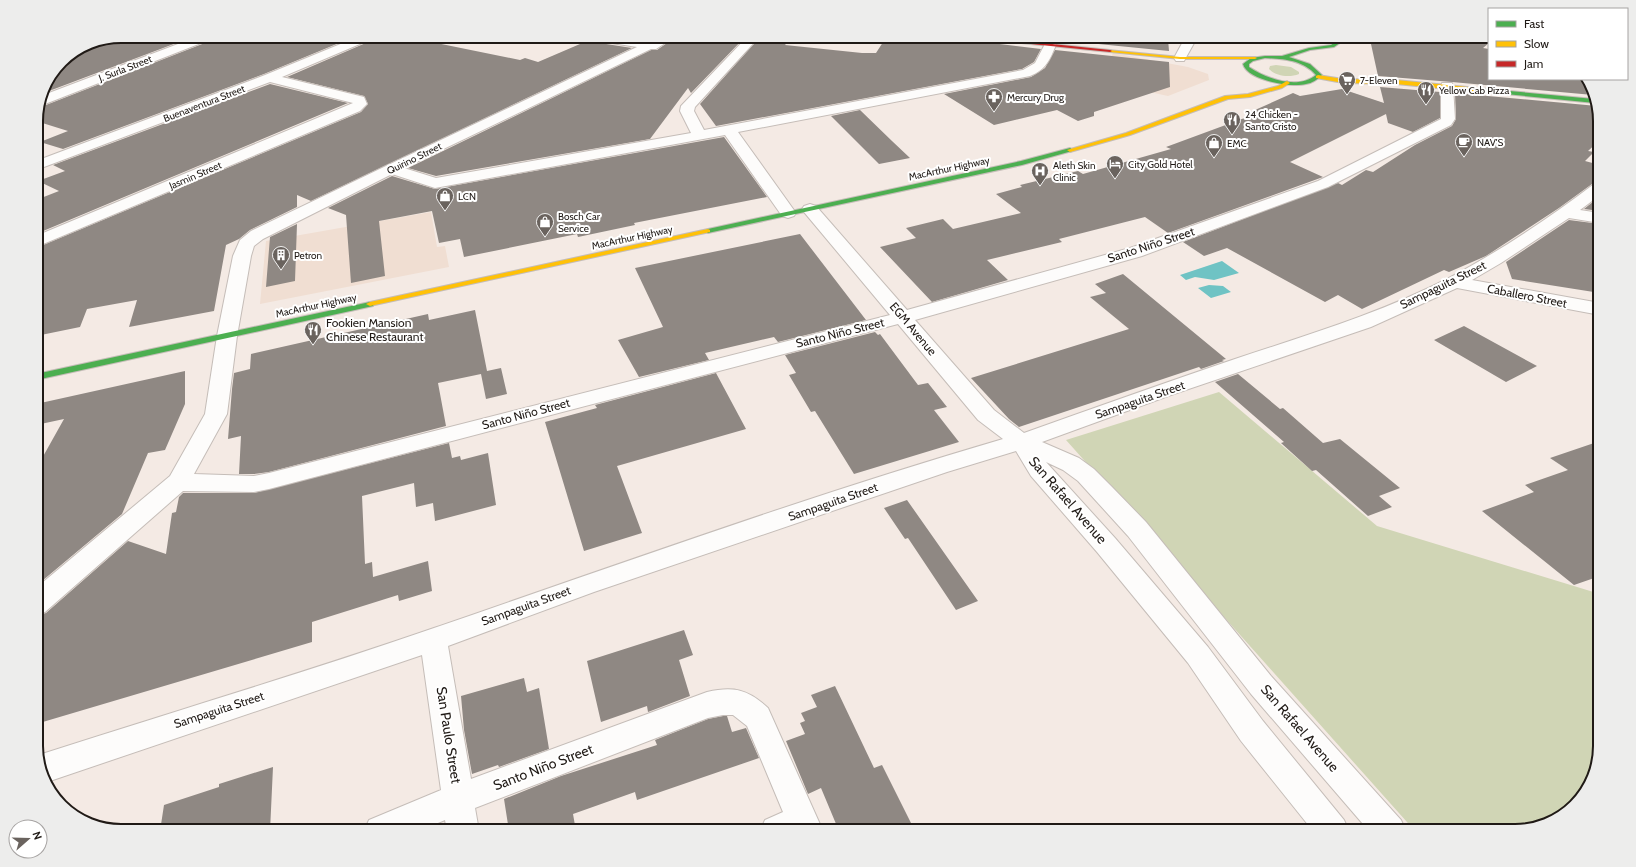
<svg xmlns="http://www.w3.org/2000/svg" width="1636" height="867" viewBox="0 0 1636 867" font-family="Cabin,sans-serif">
  <rect width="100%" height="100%" fill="#f4eae4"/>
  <!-- built -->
  <path fill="#f0ded2" d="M 1113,53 L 1188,67 L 1208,74 L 1209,80 L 1168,96 L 1145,91 L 1105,72 Z
    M 431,212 L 437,247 L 445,246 L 449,267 L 260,304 L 266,241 Z"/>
  <!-- green -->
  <path fill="#d0d5b5" d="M 1276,65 L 1291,67 L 1299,72 L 1299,74 C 1289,78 1276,76 1269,69 L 1270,66 Z
    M 1219,392 L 1377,526 L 1600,594 L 1600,746 L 1591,784 L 1562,817 L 1515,831 L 1415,831 L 1066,440 Z"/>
  <!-- water -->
  <path fill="#6fc3c4" d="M 1222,261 L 1239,273 L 1214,280 L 1195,277 L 1186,280 L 1180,275 Z
    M 1209,285 L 1223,286 L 1231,292 L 1211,298 L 1198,288 Z"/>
  <!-- building -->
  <path fill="#8f8883" d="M 125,36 L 195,36 L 41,94 L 43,88 L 61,61 L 69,56 Z
    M 218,36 L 356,36 L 264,74 L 63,149 L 40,142 L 68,131 L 36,121 L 38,106 L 46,105 L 215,39 Z
    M 378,36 L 402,36 L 520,60 L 525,58 L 538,62 L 587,41 L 632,48 L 311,201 L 297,195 L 297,207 L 250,230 L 239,239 L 226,245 L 214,311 L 129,327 L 137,300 L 87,309 L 80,327 L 36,336 L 36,248 L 361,112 L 368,104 L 364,96 L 287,77 L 375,39 Z
    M 619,36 L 657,36 L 648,40 Z
    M 677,36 L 746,36 L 691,93 L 688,88 L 650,139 L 436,176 L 408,168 L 651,50 L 657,50 Z
    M 761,36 L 793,36 L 785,45 L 862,53 L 876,53 L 887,36 L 934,36 L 1041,49 L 1034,62 L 1022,69 L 716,126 L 700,104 Z
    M 1058,36 L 1164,36 L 1164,39 L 1168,39 L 1169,51 L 1058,40 Z
    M 1379,36 L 1489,36 L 1489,43 L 1483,48 L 1489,49 L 1489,79 L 1587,79 L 1593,95 L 1452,82 L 1378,76 L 1371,44 Z
    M 1055,50 L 1169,62 L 1170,87 L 1094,112 L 1094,116 L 1078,121 L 1057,110 L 994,125 L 944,94 L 1031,77 L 1045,68 Z
    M 270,84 L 348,103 L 36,234 L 36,200 L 59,191 L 38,181 L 65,171 L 53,165 Z
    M 1380,87 L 1440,92 L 1440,118 L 1413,132 L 1388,123 L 1386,114 L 1290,162 L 1323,177 L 1168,233 L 1145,217 L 1059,239 L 1062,242 L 987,260 L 1008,280 L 932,302 L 880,247 L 916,238 L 906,228 L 943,219 L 953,229 L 1021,213 L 996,194 L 1022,187 L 1020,185 L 1078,171 L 1083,174 L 1171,149 L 1166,147 L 1250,116 L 1246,114 L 1293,93 L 1300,96 L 1342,89 L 1384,103 Z
    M 1455,93 L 1597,106 L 1600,116 L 1600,140 L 1588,151 L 1594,152 L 1585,161 L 1600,165 L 1600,175 L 1592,184 L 1559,208 L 1486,256 L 1449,272 L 1444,270 L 1362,309 L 1338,295 L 1325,302 L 1227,248 L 1204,256 L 1183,242 L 1338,183 L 1342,185 L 1366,170 L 1373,172 L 1415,145 L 1452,126 L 1456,119 Z
    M 860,110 L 892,141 L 910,158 L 879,164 L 831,116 Z
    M 724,137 L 767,197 L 634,223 L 635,225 L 578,237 L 577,234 L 464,257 L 460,239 L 439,243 L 432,211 L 379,221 L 385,276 L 351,283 L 346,215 L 328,208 L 392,176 L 435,189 Z
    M 1594,201 L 1600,202 L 1600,211 L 1584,209 Z
    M 1569,220 L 1600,224 L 1600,293 L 1512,279 L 1506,262 Z
    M 297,224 L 295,281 L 266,287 L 270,237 Z
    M 800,234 L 866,320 L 778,342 L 774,337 L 705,353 L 709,360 L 639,377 L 618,340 L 663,327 L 635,268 Z
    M 1123,274 L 1226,359 L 1222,360 L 1224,361 L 1201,369 L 1199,367 L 1019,427 L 1009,419 L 971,378 L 1129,329 L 1090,297 L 1106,293 L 1095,284 Z
    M 475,310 L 487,371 L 501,368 L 507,394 L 486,399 L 481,374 L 438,383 L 446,426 L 269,472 L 254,474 L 239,474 L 241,436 L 228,439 L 232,389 L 234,373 L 250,369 L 251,354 L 428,314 L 429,320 Z
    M 1464,326 L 1537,366 L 1506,382 L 1434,340 Z
    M 875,332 L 878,335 L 880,334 L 918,385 L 928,383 L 947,407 L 934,410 L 959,442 L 854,474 L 815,411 L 811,412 L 789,375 L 796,373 L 785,355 Z
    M 185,371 L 185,404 L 165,450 L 148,453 L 122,514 L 36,586 L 36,469 L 64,419 L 36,425 L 36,404 Z
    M 716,373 L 746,429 L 617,466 L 642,533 L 584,551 L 545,422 L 597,408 L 595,405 Z
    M 1238,374 L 1280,409 L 1283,408 L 1323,443 L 1340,439 L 1400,488 L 1379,496 L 1392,507 L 1368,516 L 1316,470 L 1312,471 L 1281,443 L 1284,442 L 1215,382 Z
    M 1600,441 L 1600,576 L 1574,585 L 1482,511 L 1534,492 L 1525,485 L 1568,470 L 1550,458 Z
    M 449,443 L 452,458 L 460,456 L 461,460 L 488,453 L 496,505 L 435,521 L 433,503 L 416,507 L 414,483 L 362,496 L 365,564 L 372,562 L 373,577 L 428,561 L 432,591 L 399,601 L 398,595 L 312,622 L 312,642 L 36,724 L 36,616 L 46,613 L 128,541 L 166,554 L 172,513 L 176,512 L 179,497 L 183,493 L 254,493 Z
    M 907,500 L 978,601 L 956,610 L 908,538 L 905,539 L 884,508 Z
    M 684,630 L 693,655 L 679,660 L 690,696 L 648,712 L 647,706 L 601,722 L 587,661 Z
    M 524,678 L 527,692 L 539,688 L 549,749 L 499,767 L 498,765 L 472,774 L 464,730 L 461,696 Z
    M 835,686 L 874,768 L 882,765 L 915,831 L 839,831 L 821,788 L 808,794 L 786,741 L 805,734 L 800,723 L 805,721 L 801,713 L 817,707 L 811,695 Z
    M 723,716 L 727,716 L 732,732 L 746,728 L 759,758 L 637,800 L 635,792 L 573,814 L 576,831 L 509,831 L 504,799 L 561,776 L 657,745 L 655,740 L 708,719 Z
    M 273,767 L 270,831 L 160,831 L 164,805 L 219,787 L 219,784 Z"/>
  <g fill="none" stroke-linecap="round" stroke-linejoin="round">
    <defs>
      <path id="street" d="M 199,36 L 216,36 L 214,38 L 45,104 L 39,105 L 41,96 Z
        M 360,36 L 376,36 L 374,38 L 282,77 L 364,97 L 367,104 L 360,111 L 36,247 L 36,236 L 353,103 L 270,82 L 36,170 L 36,161 L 265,75 Z
        M 580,36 L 609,36 L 648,42 L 661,36 L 676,36 L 656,49 L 651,49 L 404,168 L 436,178 L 691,133 L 680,111 L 681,106 L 748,36 L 760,36 L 695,107 L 694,111 L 704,130 L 1023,70 L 1035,63 L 1046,42 L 1054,42 L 1056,45 C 1050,59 1046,70 1030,76 L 738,132 L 796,213 L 794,216 L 788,218 L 782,216 L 725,135 L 435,188 L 392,174 L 263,239 L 254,246 L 251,256 L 237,336 L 227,414 L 194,474 L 254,476 L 269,473 L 890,315 L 804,212 L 802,209 L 804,206 L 810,204 L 816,206 L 907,310 L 1130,248 L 1318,181 L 1441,119 L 1441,86 L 1442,83 L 1452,83 L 1453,86 L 1455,119 L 1451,125 L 1328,187 L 1142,256 L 915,320 L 994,410 L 1024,433 C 1094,408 1164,383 1235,359 C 1307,335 1381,313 1449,278 C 1500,251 1549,218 1594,184 L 1600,182 L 1600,195 L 1580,210 L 1600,213 L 1600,223 L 1569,218 L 1501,263 L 1472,280 L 1600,303 L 1600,315 L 1457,288 L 1371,327 L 1171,395 L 1042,442 L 1079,458 L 1094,469 L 1112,487 L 1146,522 L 1271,676 L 1401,820 L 1406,831 L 1369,831 L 1251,694 L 1128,536 L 1078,481 L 1063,470 L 1046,462 L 1115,538 L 1208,647 L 1263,721 L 1344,820 L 1349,831 L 1313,831 L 1241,741 L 1188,663 L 1097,552 L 1031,476 L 1016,451 L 947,472 L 594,592 L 448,646 L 471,779 L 707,692 C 733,686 748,689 768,708 L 823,831 L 760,831 L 765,820 L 783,812 L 747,726 L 733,715 L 723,715 L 708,718 L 475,808 L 479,831 L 447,831 L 445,820 L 419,831 L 364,831 L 369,820 L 441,790 L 422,655 L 47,782 L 38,756 L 42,754 C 172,712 304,673 434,628 C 623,563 811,495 1003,439 L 978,420 L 898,324 L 269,489 L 254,492 L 183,491 L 45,612 L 36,615 L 36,588 L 170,476 L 205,414 L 217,336 L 233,256 L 240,240 L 251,231 L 386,166 L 637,47 L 586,39 L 582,38 Z
        M 1186,36 L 1198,36 L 1184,61 L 1176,61 L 1174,58 Z
        M 99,40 L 98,43 L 87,48 L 83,46 L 89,42 Z"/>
      <path id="fast" d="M 1345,36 L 1350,36 L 1334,47 L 1310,50 L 1289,57 L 1310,64 L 1322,75 C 1317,80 1312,83 1306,84 C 1291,88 1247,80 1243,64 L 1251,58 L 1265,56 L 1282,56 L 1309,48 L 1331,45 ZM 1265,58 C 1284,59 1303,60 1316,75 C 1298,90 1267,79 1249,67 L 1249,64 L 1253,61 Z
        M 1477,88 L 1594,99 L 1595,103 L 1475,91 L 1474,90 Z
        M 1070,148 L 1073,150 L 1072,151 L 1022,165 L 708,233 L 705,231 L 708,229 L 1021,161 Z
        M 370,302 L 374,304 L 373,306 L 36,380 L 36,374 Z"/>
      <path id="slow" d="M 1108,50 L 1180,57 L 1255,57 L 1257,58 L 1255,59 L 1180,59 L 1110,52 L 1108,51 Z
        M 1318,75 L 1343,79 L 1396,80 L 1477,88 L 1480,90 L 1477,92 L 1396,84 L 1343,83 L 1316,78 L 1316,76 Z
        M 1287,81 L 1290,83 L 1282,88 L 1250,97 L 1228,99 L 1130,135 L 1070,152 L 1067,150 L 1126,133 L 1225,96 L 1248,94 L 1278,86 Z
        M 708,229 L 710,230 L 710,232 L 370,306 L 366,304 L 370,302 Z"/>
      <path id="jam" d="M 960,36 L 976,36 L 1110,50 L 1112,51 L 1110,52 L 962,37 Z"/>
    </defs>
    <!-- street casing -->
    <use href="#street" stroke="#c5bdb8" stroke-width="2"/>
    <!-- fast casing -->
    <use href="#fast" stroke="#c5bdb8" stroke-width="2"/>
    <!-- slow casing -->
    <use href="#slow" stroke="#c5bdb8" stroke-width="2"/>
    <!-- jam casing -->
    <use href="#jam" stroke="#c5bdb8" stroke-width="2"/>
    <!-- street -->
    <use href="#street" fill="#fdfcfb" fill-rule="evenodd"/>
    <!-- fast -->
    <use href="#fast" fill="#4caf50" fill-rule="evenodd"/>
    <!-- slow -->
    <use href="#slow" fill="#ffc107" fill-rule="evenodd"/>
    <!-- jam -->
    <use href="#jam" fill="#c62828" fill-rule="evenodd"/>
  </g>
  <!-- icons -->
  <defs>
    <symbol id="supermarket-pin" viewBox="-11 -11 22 30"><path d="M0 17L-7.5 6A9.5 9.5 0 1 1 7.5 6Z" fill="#6a635e" stroke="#fff"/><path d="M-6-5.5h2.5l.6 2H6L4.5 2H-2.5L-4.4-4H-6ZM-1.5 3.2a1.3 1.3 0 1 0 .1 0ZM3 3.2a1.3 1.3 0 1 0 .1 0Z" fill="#fff"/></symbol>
    <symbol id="restaurant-pin" viewBox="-11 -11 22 30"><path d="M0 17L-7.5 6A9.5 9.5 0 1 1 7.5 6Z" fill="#6a635e" stroke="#fff"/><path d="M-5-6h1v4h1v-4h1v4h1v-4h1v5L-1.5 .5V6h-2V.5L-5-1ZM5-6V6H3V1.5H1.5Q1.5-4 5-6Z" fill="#fff"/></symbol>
    <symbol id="pharmacy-pin" viewBox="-11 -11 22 30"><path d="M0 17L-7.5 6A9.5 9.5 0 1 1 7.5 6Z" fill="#6a635e" stroke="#fff"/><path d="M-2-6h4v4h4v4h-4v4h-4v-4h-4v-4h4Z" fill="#fff"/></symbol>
    <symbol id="cafe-pin" viewBox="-11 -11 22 30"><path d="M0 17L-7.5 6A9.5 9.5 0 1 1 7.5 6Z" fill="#6a635e" stroke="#fff"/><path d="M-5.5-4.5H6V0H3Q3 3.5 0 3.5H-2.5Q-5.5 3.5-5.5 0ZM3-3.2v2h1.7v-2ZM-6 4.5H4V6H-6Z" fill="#fff"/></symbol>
    <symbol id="shop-pin" viewBox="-11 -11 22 30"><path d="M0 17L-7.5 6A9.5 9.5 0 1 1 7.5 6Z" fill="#6a635e" stroke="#fff"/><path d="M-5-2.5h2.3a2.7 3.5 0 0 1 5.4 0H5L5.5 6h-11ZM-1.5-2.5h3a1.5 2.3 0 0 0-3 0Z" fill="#fff"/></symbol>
    <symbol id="hotel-pin" viewBox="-11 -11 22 30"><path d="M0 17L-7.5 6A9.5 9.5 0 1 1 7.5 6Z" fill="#6a635e" stroke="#fff"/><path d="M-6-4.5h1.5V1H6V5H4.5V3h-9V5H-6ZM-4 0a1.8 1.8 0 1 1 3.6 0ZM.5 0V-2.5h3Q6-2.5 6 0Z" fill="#fff"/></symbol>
    <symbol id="hospital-pin" viewBox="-11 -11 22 30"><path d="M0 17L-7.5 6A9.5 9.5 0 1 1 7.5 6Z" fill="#6a635e" stroke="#fff"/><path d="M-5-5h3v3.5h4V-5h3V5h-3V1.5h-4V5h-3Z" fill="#fff"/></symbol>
    <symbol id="building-pin" viewBox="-11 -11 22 30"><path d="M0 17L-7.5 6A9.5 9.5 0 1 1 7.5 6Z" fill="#6a635e" stroke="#fff"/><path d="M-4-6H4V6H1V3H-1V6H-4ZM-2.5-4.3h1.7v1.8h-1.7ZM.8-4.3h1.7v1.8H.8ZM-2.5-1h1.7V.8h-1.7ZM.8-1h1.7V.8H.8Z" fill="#fff"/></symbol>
  </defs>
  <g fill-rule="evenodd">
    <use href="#supermarket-pin" x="1337" y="70" width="20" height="27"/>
    <use href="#restaurant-pin" x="1416" y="80" width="20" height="27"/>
    <use href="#pharmacy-pin" x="984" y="87" width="20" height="27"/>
    <use href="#restaurant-pin" x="1222" y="110" width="20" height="27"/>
    <use href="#cafe-pin" x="1454" y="132" width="20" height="27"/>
    <use href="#shop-pin" x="1204" y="133" width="20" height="27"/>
    <use href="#hotel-pin" x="1105" y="154" width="20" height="27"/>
    <use href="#hospital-pin" x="1030" y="161" width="20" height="27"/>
    <use href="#shop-pin" x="435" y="186" width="20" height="27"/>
    <use href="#shop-pin" x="535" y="212" width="20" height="27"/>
    <use href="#building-pin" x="271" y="245" width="20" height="27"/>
    <use href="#restaurant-pin" x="303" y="320" width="20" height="27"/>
  </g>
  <g text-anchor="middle" stroke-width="4" stroke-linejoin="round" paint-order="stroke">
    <!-- far-street labels -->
    <g font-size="10" fill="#201a16" stroke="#fff">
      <text transform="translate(125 68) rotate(-21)" y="4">J. Surla Street</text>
      <text transform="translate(204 103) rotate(-21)" y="4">Buenaventura Street</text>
      <text transform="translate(414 158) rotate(-26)" y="4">Quirino Street</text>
      <text transform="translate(949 168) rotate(-12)" y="4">MacArthur Highway</text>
      <text transform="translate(195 175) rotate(-23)" y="4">Jasmin Street</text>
      <text transform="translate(632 237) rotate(-12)" y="4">MacArthur Highway</text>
      <text transform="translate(316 305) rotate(-12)" y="4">MacArthur Highway</text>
    </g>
    <!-- far-poi labels -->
    <g font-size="10" fill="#201a16" stroke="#fff" text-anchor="start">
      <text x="1360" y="84">7-Eleven</text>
      <text x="1439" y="94">Yellow Cab Pizza</text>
      <text x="1007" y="101">Mercury Drug</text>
      <text x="1245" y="118">24 Chicken -<tspan x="1245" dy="12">Santo Cristo</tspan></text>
      <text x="1477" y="146">NAV'S</text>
      <text x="1227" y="147">EMC</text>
      <text x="1128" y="168">City Gold Hotel</text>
      <text x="1053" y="169">Aleth Skin<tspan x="1053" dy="12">Clinic</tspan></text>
      <text x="458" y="200">LCN</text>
      <text x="558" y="220">Bosch Car<tspan x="558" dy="12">Service</tspan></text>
      <text x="294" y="259">Petron</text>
    </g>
    <!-- street labels -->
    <g font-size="12" fill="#201a16" stroke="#fff">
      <text transform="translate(1151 245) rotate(-18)" y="4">Santo Niño Street</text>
      <text transform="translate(1443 285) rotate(-26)" y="4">Sampaguita Street</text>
      <text transform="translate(1527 296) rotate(11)" y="4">Caballero Street</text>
      <text transform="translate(913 329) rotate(50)" y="4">EGM Avenue</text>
      <text transform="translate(840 333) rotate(-14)" y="4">Santo Niño Street</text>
      <text transform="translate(1140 400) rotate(-19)" y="4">Sampaguita Street</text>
      <text transform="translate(526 414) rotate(-15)" y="4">Santo Niño Street</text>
      <text transform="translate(833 502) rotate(-19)" y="4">Sampaguita Street</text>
      <text transform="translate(526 606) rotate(-20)" y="4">Sampaguita Street</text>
      <text transform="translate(219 710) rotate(-18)" y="4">Sampaguita Street</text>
    </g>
    <!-- poi labels -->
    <g font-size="12" fill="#201a16" stroke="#fff" text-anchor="start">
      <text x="326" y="327">Fookien Mansion<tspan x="326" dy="14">Chinese Restaurant</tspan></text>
    </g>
    <!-- near-street labels -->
    <g font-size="14" fill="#201a16" stroke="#fff">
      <text transform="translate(1068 500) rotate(49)" y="5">San Rafael Avenue</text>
      <text transform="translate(1300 728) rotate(49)" y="5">San Rafael Avenue</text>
      <text transform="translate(449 735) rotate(81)" y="5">San Paulo Street</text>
      <text transform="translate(543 767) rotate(-21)" y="5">Santo Niño Street</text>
    </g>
  </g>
  <!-- crop -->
  <path d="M0 0H1636V867H0ZM121 43H1515A78 78 0 0 1 1593 121V746A78 78 0 0 1 1515 824H121A78 78 0 0 1 43 746V121A78 78 0 0 1 121 43Z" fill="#ededec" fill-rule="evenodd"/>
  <path fill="none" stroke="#201a16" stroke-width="2" d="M121 43H1515A78 78 0 0 1 1593 121V746A78 78 0 0 1 1515 824H121A78 78 0 0 1 43 746V121A78 78 0 0 1 121 43Z"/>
  <!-- legend -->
  <rect x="1488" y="8" width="140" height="72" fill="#ffffff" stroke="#a6a3a2"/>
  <rect x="1496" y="21" width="20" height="6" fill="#4caf50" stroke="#a6a3a2"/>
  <text x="1524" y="28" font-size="12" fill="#201a16">Fast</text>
  <rect x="1496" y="41" width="20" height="6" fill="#ffc107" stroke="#a6a3a2"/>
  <text x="1524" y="48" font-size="12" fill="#201a16">Slow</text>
  <rect x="1496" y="61" width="20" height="6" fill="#c62828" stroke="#a6a3a2"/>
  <text x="1524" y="68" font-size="12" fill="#201a16">Jam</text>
  <!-- north arrow -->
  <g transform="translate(28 839) rotate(70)"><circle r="19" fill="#ffffff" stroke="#a6a3a2"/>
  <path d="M0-3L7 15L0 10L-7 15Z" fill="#6a635e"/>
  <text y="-6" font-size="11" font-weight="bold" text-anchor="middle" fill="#201a16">N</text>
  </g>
</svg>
